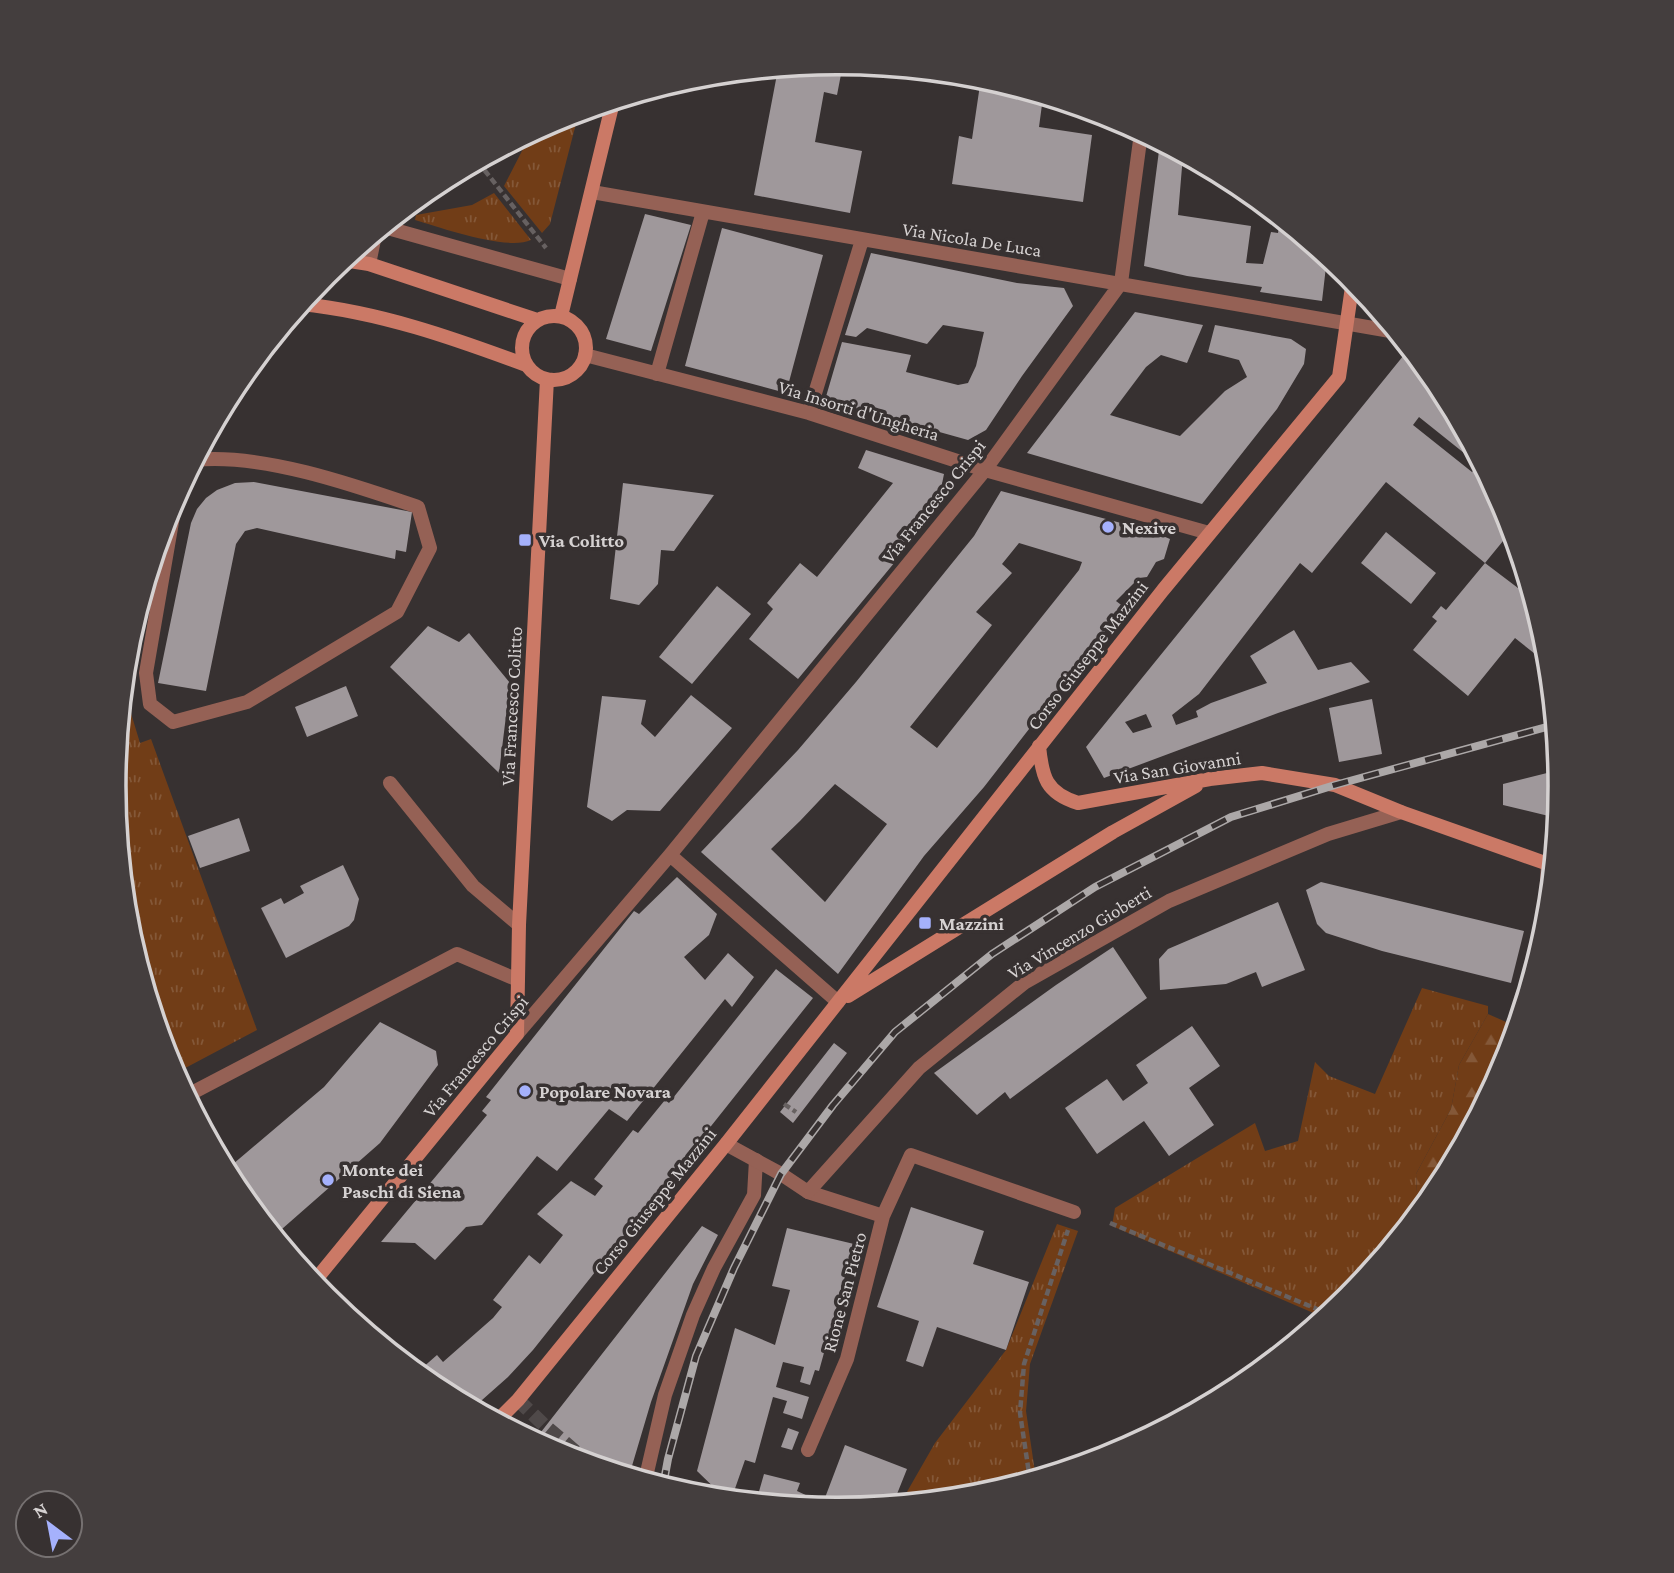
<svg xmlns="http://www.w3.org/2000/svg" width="1674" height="1573" viewBox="0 0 1674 1573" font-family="'Crimson Pro',serif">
  <defs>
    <pattern id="grass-tufts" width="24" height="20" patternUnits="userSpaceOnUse" patternTransform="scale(1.75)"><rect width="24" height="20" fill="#713d17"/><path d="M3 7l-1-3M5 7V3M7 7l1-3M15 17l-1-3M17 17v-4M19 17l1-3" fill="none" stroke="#845838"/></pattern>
    <pattern id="forest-firs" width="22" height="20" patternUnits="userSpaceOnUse" patternTransform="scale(1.75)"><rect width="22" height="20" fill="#713d17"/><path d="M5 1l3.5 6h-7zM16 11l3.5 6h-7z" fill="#845838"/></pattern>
  </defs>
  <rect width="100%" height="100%" fill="#373131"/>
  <!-- grass -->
  <path fill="url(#grass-tufts)" d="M 579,112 L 550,224 L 542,233 L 504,186 L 523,149 L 525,137 L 561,118 Z
    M 494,193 L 531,240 C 507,251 442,228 415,220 L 416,215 L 472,205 Z
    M 123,687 L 140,743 L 151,739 L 257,1030 L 174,1074 L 168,1063 L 127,927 L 114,786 Z
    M 1422,988 L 1488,1006 L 1488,1014 L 1459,1065 L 1451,1109 L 1416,1174 L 1418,1213 L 1348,1298 L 1325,1318 L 1112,1226 L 1115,1208 L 1255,1123 L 1265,1151 L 1298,1141 L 1315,1062 L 1329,1076 L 1375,1094 Z
    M 1057,1224 L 1078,1231 L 1030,1364 L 1026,1411 L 1036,1479 L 978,1496 L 900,1504 L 935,1443 L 1006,1350 Z"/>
  <!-- forest -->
  <path fill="url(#forest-firs)" d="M 1488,1014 L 1513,1025 L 1499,1075 L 1438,1189 L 1418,1213 L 1416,1174 L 1451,1109 L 1459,1065 Z"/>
  <!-- building -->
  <path fill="#9f989b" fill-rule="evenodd" d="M 837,63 L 843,64 L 837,95 L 824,92 L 815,142 L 862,151 L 850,213 L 754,195 L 778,69 Z
    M 981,78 L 1043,97 L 1039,127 L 1092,135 L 1083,202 L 952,184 L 959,136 L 972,139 Z
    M 1160,143 L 1183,155 L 1178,215 L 1251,226 L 1246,263 L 1263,264 L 1271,232 L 1278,233 L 1280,219 L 1327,258 L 1322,301 L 1260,292 L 1262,287 L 1187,276 L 1144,266 Z
    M 645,214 L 691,225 L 651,351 L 606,339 Z
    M 722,228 L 823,255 L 786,393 L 685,366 Z
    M 871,253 L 1017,283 L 1064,288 L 1073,306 L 1022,376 L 986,430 L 968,440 L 825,400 L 842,342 L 911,355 L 906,372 L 958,385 L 968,383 L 976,366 L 984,332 L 943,325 L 927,344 L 867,328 L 856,337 L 845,335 Z
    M 1135,312 L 1203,325 L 1187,363 L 1161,355 L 1146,367 L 1110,415 L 1180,436 L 1225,391 L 1247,377 L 1239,360 L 1208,352 L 1215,325 L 1291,339 L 1306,349 L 1304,364 L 1277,409 L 1202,504 L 1027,453 Z
    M 1408,350 L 1439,385 L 1506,510 L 1512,530 L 1485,563 L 1386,482 L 1312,573 L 1300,563 L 1199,694 L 1172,715 L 1176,725 L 1198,717 L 1196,711 L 1211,703 L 1267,683 L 1250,656 L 1294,630 L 1318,670 L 1351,662 L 1370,682 L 1278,713 L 1104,778 L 1086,747 ZM 1419,417 L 1479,465 L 1472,472 L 1413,425 ZM 1146,714 L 1152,727 L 1133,733 L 1125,722 Z
    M 866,450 L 944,474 L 938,504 L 919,533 L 798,679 L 749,639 L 773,609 L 767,603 L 800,563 L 817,577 L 893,483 L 858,468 Z
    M 254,482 L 412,512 L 406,552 L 396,550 L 395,559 L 257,528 L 245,531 L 236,544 L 206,691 L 158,683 L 191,523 L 197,509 L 206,498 L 217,490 L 235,483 Z
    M 623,483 L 714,495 L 674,551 L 661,550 L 658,584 L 639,605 L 610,599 Z
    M 1001,491 L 1151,531 L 1170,539 L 1164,559 L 1156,562 L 1147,577 L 1139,578 L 1116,601 L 1124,607 L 984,787 L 924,856 L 838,974 L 701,852 L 798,750 L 856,682 L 974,536 ZM 1019,543 L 1082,562 L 1079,570 L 1056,599 L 937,748 L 910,727 L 992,625 L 976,612 L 1012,573 L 1002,564 ZM 835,784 L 887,824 L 825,902 L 771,849 L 800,821 Z
    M 1386,532 L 1436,573 L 1411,604 L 1361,563 Z
    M 1485,563 L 1518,588 L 1526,578 L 1547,646 L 1549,665 L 1515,638 L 1468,696 L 1413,650 L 1437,621 L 1432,617 L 1441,606 L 1446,610 Z
    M 717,586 L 751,614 L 692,684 L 659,657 Z
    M 428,626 L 459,642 L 469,633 L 510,683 L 499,773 L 390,667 Z
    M 346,686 L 358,716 L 307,737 L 295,707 Z
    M 691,695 L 732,728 L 660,811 L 627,810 L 612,821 L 587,807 L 602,696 L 646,700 L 641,724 L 655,737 Z
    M 1372,699 L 1382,754 L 1339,762 L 1329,708 Z
    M 1559,770 L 1560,787 L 1557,818 L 1503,805 L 1503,784 Z
    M 239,818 L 250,851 L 200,868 L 188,836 Z
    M 343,865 L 359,899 L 354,920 L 349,926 L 286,958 L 261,908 L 281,898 L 284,904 L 304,893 L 300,886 Z
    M 677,877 L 717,914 L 709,935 L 684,957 L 705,980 L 728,953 L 754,977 L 732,1007 L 725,999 L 627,1121 L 609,1109 L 557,1171 L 537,1156 L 482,1225 L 466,1227 L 435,1260 L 415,1243 L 381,1242 L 487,1115 L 482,1111 L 491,1100 L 486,1097 L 634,911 L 639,914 Z
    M 1321,882 L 1524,931 L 1511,983 L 1382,951 L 1326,933 L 1317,924 L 1306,890 Z
    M 1278,902 L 1305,970 L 1262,987 L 1256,972 L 1226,984 L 1160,990 L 1159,959 L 1168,949 Z
    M 1113,947 L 1147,998 L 1010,1099 L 1005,1092 L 977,1115 L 934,1073 L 1056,985 Z
    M 776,969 L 813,998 L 533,1350 L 508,1377 L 473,1408 L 435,1388 L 421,1377 L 425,1374 L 421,1369 L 437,1355 L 443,1362 L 493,1318 L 502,1307 L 493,1300 L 529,1255 L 540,1264 L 563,1235 L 537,1214 L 571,1181 L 595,1196 L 603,1186 L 594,1179 L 633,1130 L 638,1133 L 665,1100 L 669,1103 Z
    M 380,1022 L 436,1051 L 438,1065 L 380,1143 L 274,1236 L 235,1188 L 226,1170 L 324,1087 Z
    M 1192,1026 L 1220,1066 L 1189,1088 L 1214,1125 L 1169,1156 L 1144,1121 L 1097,1154 L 1065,1108 L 1107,1079 L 1123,1101 L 1148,1083 L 1136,1065 Z
    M 834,1043 L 847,1053 L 793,1123 L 780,1112 Z
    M 911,1207 L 984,1231 L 973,1264 L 1029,1282 L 1006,1350 L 937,1327 L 923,1367 L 906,1361 L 919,1321 L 877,1307 Z
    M 702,1226 L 718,1235 L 693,1284 L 651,1402 L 629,1476 L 560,1455 L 534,1441 Z
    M 787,1228 L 854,1244 L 819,1371 L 815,1370 L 810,1385 L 800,1382 L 804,1367 L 783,1362 L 776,1387 L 809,1397 L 802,1419 L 783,1413 L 787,1401 L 773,1397 L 755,1463 L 745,1460 L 731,1500 L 726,1499 L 697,1471 L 735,1328 L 775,1345 L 790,1290 L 772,1286 Z
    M 788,1428 L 799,1432 L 792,1450 L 781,1447 Z
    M 845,1445 L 907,1469 L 893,1504 L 837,1510 L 756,1502 L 764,1474 L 800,1483 L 797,1491 L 823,1503 Z"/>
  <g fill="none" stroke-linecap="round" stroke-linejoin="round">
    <!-- street-tunnel -->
    <path stroke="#4f4949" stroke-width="14" stroke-dasharray="14 7" stroke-linecap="butt" d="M 518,1400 L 545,1426 L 590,1464"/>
    <!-- path -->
    <path stroke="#676161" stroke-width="4.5" stroke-dasharray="7 3.5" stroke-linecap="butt" d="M 478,162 L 546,248
      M 784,1104 L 796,1112
      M 1110,1223 L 1329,1314
      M 1030,1480 L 1020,1413 L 1024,1364 L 1068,1230"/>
    <!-- lane -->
    <path stroke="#956155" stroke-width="14" d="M 384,227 L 570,279
      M 369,264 L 375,235
      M 177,493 L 146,673 L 150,704 L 173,722 L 247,702 L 397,612 L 430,548 L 418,507 C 354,485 262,453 195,460
      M 390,783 L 473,886 L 519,925
      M 186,1096 L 457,954 L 518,980
      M 808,1192 L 883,1216 L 847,1359 L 808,1450
      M 883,1216 L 911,1155 L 1074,1212
      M 645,1481 L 665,1395 L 693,1315 L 714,1268 L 754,1195 L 756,1160"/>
    <!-- street -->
    <path stroke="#956155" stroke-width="14" d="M 592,192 L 1396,332
      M 585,355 L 809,413 L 985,470 L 1209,533
      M 657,374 L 703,212
      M 809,413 L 862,240
      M 670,855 L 838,1002
      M 1544,935 L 1548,864
      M 517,1034 L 670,855 L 985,470 L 1121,283 L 1141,133
      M 726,1144 L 781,1174 L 808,1192 L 919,1068 L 1024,983 L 1169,901 L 1328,834 L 1401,812"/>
    <!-- secondary -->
    <path stroke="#cb7966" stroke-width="14" d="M 343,260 L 369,264 L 537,320
      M 301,304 C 380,312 453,338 526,365
      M522 348a32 32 0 1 1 64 0a32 32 0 1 1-64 0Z
      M 561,316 L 613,102
      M 1039,746 C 1042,777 1046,793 1078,803 L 1210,779 L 1262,773 L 1335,785 L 1401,812 L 1548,864 L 1553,864
      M 848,996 L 1113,832 L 1196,786
      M 313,1283 L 517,1034 L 519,925 L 547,379
      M 497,1421 L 518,1400 L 726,1144 L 1163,590 L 1339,377 L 1353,280"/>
    <defs>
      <path id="rail" d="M 663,1486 L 668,1459 L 696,1356 L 734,1268 L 781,1174 L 833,1105 L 895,1032 L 992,954 L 1095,887 L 1231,817 L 1335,785 L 1554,725"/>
    </defs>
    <!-- rail casing -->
    <use href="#rail" stroke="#aca8a8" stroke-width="8"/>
    <!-- rail -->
    <use href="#rail" stroke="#373131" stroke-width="5" stroke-dasharray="16" stroke-linecap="butt"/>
  </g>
  <!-- markers -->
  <g fill="#a5b1fc" stroke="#373131" stroke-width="2.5">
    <circle cx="1108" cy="527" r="7"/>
    <rect x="518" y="533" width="14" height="14" rx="3.5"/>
    <rect x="918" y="916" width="14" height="14" rx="3.5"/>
    <circle cx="525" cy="1091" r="7"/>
    <circle cx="328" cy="1180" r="7"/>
  </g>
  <g text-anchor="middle" stroke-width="7" stroke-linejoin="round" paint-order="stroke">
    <!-- street labels -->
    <g font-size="19" fill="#d5d1d1" stroke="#373131">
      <text transform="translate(972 239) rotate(9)" y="7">Via Nicola De Luca</text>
      <text transform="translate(859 410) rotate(17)" y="7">Via Insorti d'Ungheria</text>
      <text transform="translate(933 501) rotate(-51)" y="7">Via Francesco Crispi</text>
      <text transform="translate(1087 655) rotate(-52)" y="7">Corso Giuseppe Mazzini</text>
      <text transform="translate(511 706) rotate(-87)" y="7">Via Francesco Colitto</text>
      <text transform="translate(1177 767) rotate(-9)" y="7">Via San Giovanni</text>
      <text transform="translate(1079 932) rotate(-31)" y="7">Via Vincenzo Gioberti</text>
      <text transform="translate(475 1056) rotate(-50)" y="7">Via Francesco Crispi</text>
      <text transform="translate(654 1201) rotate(-51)" y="7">Corso Giuseppe Mazzini</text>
      <text transform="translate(844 1292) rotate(-75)" y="7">Rione San Pietro</text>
    </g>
    <!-- poi labels -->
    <g font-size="19" font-weight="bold" fill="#d5d1d1" stroke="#373131" text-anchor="start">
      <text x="1122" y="534">Nexive</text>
      <text x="539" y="547">Via Colitto</text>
      <text x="939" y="930">Mazzini</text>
      <text x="539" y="1098">Popolare Novara</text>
      <text x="342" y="1176">Monte dei<tspan x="342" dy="22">Paschi di Siena</tspan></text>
    </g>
  </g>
  <!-- crop -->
  <path d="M0 0H1674V1573H0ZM126 786a711 711 0 1 1 1422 0a711 711 0 1 1-1422 0Z" fill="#443e3e" fill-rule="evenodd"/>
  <path fill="none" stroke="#d5d1d1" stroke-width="3.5" d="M126 786a711 711 0 1 1 1422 0a711 711 0 1 1-1422 0Z"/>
  <!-- north arrow -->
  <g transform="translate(49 1524) rotate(328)"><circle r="33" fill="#373131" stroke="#767171" stroke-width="2"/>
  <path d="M0-5L12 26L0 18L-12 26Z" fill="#a5b1fc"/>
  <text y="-10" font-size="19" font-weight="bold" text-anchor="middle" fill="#d5d1d1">N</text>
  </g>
</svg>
